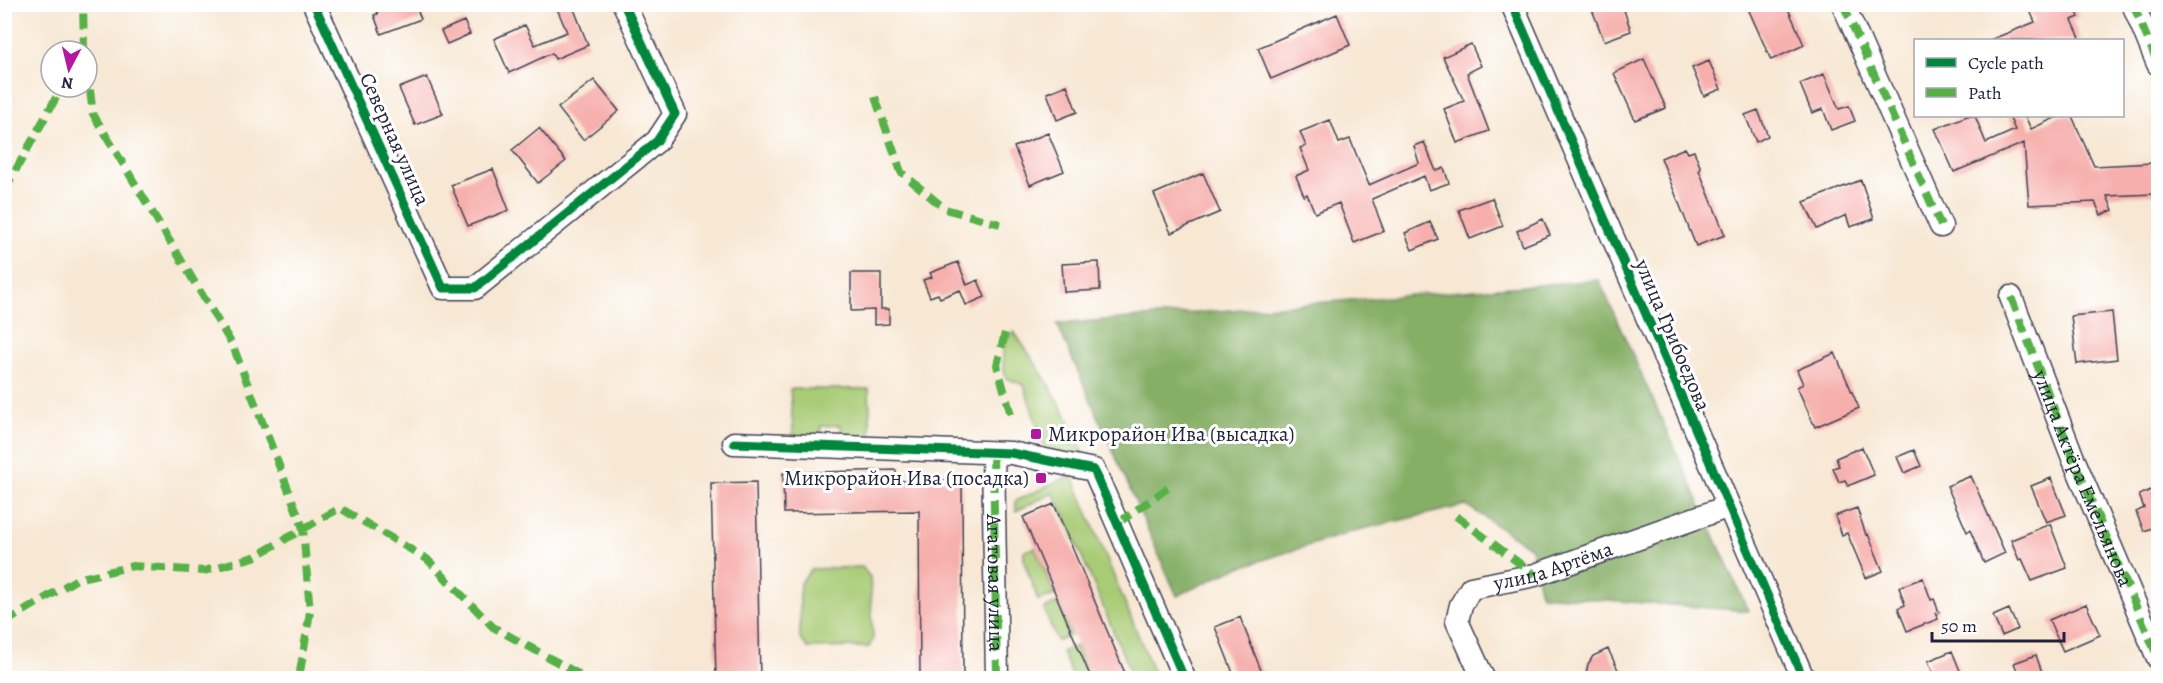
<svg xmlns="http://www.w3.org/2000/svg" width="2163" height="683" viewBox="0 0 2163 683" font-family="Alegreya,serif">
  <rect width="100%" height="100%" fill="#fff"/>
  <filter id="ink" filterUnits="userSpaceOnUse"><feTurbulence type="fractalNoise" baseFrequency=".0167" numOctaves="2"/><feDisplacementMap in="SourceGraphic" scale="12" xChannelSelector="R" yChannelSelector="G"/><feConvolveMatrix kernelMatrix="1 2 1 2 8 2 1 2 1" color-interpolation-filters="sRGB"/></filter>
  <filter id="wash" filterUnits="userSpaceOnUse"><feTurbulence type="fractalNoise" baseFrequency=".008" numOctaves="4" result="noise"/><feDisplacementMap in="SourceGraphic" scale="24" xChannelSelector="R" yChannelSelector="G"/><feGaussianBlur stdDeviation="1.35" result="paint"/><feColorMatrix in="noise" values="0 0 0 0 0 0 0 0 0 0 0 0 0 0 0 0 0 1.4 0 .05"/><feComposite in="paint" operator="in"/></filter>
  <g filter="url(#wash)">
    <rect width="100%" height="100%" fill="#f7e7d3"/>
    <!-- green -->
    <path fill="#a8cb75" stroke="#657658" stroke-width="1.5" d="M 1014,332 C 1041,370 1065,409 1083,451 L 1065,459 L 1046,454 L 1024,385 L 1006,378 C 1002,364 999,340 1014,332 Z
      M 790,389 L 869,389 L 871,442 L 842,441 L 841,425 L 821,426 L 821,442 L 794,442 Z
      M 1072,475 L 1156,678 L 1133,678 L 1064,514 L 1053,493 L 1016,511 L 1015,501 Z
      M 1035,548 L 1055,595 L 1038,600 L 1024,561 L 1024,551 Z
      M 862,567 L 870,577 L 873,639 L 869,647 L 808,648 L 800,639 L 800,583 L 812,569 Z
      M 1058,603 L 1071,635 L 1057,641 L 1044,609 Z
      M 1076,646 L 1089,678 L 1073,678 L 1062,652 Z"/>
    <!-- forest -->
    <path fill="#86af66" stroke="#546850" stroke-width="1.5" d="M 1599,280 L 1748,611 L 1541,595 L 1531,548 L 1466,505 L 1358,530 L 1234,569 L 1177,596 L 1057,324 Z"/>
    <g id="blocks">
      <!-- building -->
      <path fill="#f6afac" d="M 374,4 L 415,4 L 421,19 L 381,34 L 374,15 L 378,14 Z
        M 555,4 L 572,4 L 588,45 L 555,59 L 552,53 L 509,73 L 494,39 L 525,25 L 535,45 L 567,32 Z
        M 1590,4 L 1622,4 L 1631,31 L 1604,41 Z
        M 1746,4 L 1786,4 L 1804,45 L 1771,60 Z
        M 2027,4 L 2074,4 L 2079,17 L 2072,20 L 2081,40 L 1990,40 L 2035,22 Z
        M 1337,14 L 1350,45 L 1271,79 L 1258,48 Z
        M 464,21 L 470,34 L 447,44 L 441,31 Z
        M 1471,44 L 1481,66 L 1467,73 L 1489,131 L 1457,143 L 1444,109 L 1464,101 L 1443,57 Z
        M 1644,59 L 1666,108 L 1635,120 L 1614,73 Z
        M 1709,61 L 1721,89 L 1704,96 L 1692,68 Z
        M 1824,74 L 1839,109 L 1849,106 L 1855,121 L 1831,130 L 1823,109 L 1812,113 L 1800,84 Z
        M 427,77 L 443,114 L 415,125 L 399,88 Z
        M 594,80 L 619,111 L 583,140 L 558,108 Z
        M 1067,85 L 1077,112 L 1057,120 L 1047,93 Z
        M 1758,110 L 1768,136 L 1756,142 L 1745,115 Z
        M 1967,116 L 1975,116 L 1986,143 L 2015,130 L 2009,116 L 2025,116 L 2031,129 L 2059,116 L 2072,116 L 2094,166 L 2153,163 L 2155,194 L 2107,196 L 2113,210 L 2101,215 L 2095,202 L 2029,205 L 2024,143 L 1954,172 L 1935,129 Z
        M 1330,120 L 1339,143 L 1350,139 L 1369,185 L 1419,163 L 1414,146 L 1424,142 L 1436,171 L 1444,168 L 1449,183 L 1429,190 L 1424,176 L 1372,199 L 1384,231 L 1354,243 L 1339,203 L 1315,213 L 1307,194 L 1304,196 L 1296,176 L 1309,170 L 1300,148 L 1306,146 L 1300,132 Z
        M 539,128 L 566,161 L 538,183 L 512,150 Z
        M 1048,133 L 1064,171 L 1030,185 L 1014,147 Z
        M 1685,148 L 1688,153 L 1694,151 L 1701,169 L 1699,170 L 1725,235 L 1696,246 L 1661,158 Z
        M 493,169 L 509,210 L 468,226 L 451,185 Z
        M 1203,173 L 1220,212 L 1171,233 L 1154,194 Z
        M 1861,180 L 1874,219 L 1850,227 L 1846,215 L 1817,229 L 1804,202 Z
        M 1492,198 L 1503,226 L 1470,239 L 1459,210 Z
        M 1543,219 L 1550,235 L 1523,246 L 1517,231 Z
        M 1430,222 L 1438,239 L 1412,250 L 1405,233 Z
        M 958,262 L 967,285 L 978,280 L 985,297 L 966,305 L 960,290 L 940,298 L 938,294 L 930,297 L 923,280 L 932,277 L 930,273 Z
        M 1099,262 L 1100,290 L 1064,292 L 1062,264 Z
        M 851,273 L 881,273 L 881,309 L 889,309 L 889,324 L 874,325 L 874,310 L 851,311 Z
        M 2112,312 L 2117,359 L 2077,364 L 2071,316 Z
        M 1835,353 L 1859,408 L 1815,427 L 1797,387 L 1803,384 L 1797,370 Z
        M 1862,447 L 1874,475 L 1848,486 L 1845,480 L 1839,482 L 1833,468 L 1839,466 L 1836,458 Z
        M 1914,450 L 1921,466 L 1904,473 L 1897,457 Z
        M 896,470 L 896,481 L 962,480 L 963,678 L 920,678 L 919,511 L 784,513 L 783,473 Z
        M 1971,476 L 2005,553 L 1984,563 L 1970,530 L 1967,532 L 1947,486 Z
        M 2051,478 L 2066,515 L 2046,522 L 2031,486 Z
        M 756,482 L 760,678 L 716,678 L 711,483 Z
        M 2158,487 L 2158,543 L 2152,528 L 2144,531 L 2136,512 L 2144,508 L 2139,495 Z
        M 1054,504 L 1127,678 L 1091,678 L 1023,517 Z
        M 1857,508 L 1866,535 L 1868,534 L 1883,571 L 1866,578 L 1847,533 L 1842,535 L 1835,516 Z
        M 2050,524 L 2067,568 L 2032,581 L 2022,559 L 2019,560 L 2011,540 Z
        M 1923,578 L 1931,600 L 1934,599 L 1939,612 L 1936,613 L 1938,619 L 1907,631 L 1898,608 L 1905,605 L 1899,587 Z
        M 2086,604 L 2100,635 L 2063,651 L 2049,620 Z
        M 2009,609 L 2018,629 L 2002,636 L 1993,616 Z
        M 1240,617 L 1264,678 L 1235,678 L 1215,627 Z
        M 1608,649 L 1622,678 L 1585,678 L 1588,664 L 1593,656 Z
        M 1952,651 L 1963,678 L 1935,678 L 1928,661 Z
        M 2036,655 L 2044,678 L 2020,678 L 2014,663 Z"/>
    </g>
  </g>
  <g filter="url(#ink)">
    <use href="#blocks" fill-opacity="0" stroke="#424052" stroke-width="1.5"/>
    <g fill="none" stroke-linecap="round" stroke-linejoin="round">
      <defs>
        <g id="minor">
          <path d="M 314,4 L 443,288 L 475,288 L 657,141 L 675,114 L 624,4"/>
          <path d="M 1512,4 L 1803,678"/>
          <path d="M 1843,4 L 1941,226"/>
          <path d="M 2133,4 L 2158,64"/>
          <path id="s1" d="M 2011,297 L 2073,458 L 2158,658"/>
          <path d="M 734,443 L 1011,453 L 1094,470 L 1184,678"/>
          <path id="s2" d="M 993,453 L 997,678"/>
          <path id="s3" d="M 1483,678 L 1457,621 L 1461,605 L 1471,588 L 1535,575 L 1727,507"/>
        </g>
      </defs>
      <!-- minor casing -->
      <use href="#minor" stroke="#424052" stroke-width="25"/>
      <!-- minor -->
      <use href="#minor" stroke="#fff" stroke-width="22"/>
      <!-- quiet -->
      <path stroke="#55b146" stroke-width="8" stroke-dasharray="15 8" stroke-linecap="butt" d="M 1843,4 L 1941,226
        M 2133,4 L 2158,64
        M 82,51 L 84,47 L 83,4
        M 87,67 L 93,114 L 233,346 L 303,528 L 310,612 L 299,678
        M 875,97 L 901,172 L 945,209 L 1000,224
        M 4,191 L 62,87
        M 2011,297 L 2073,458 L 2158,658
        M 1005,333 L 997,365 L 1011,415
        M 993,453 L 997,678
        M 1456,516 L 1535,575
        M 1118,523 L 1172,485
        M 4,623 L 77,579 L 133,566 L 204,571 L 254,557 L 340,508 L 427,559 L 493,627 L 586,678"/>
      <defs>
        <path id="cycleway" d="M 314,4 L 443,288 L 475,288 L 657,141 L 675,114 L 624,4
          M 1512,4 L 1803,678
          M 734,443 L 1011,453 L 1094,470 L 1184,678"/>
      </defs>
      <!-- cycleway casing -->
      <use href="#cycleway" stroke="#fff" stroke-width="13"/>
      <!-- cycleway -->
      <use href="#cycleway" stroke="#00873e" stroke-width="9"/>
    </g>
  </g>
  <!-- markers -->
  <g fill="#b5179e" stroke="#fff" stroke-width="2">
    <rect x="1030" y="428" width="12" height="12" rx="3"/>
    <rect x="1035" y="472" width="12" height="12" rx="3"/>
  </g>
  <g text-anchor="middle" stroke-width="6" stroke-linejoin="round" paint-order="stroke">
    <!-- street labels -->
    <g font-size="21" fill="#22223b" stroke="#fff">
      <text transform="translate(395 139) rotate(66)" y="7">Северная улица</text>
      <text transform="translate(1673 335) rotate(67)" y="7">улица Грибоедова</text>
      <text dy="7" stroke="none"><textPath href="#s1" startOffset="195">улица Актёра Емельянова</textPath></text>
      <text dy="7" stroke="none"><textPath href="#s3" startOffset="184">улица Артёма</textPath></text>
      <text dy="7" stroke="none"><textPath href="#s2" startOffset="130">Агатовая улица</textPath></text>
    </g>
    <!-- poi labels -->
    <g font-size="21" fill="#22223b" stroke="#fff" text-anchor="start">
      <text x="1048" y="441">Микрорайон Ива (высадка)</text>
      <text x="1029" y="485" text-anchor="end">Микрорайон Ива (посадка)</text>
    </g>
  </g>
  <!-- margin -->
  <rect width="2163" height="683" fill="none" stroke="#fff" stroke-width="24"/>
  <!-- legend -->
  <rect x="1914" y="39" width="210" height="78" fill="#ffffff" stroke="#a7a7b1" stroke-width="1.5"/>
  <rect x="1926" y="58" width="30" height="9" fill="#00873e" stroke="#a7a7b1" stroke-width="1.5"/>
  <text x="1968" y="69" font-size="18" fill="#22223b">Cycle path</text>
  <rect x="1926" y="88" width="30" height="9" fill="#55b146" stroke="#a7a7b1" stroke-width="1.5"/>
  <text x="1968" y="99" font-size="18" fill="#22223b">Path</text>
  <!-- north arrow -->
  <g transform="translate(69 69) rotate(187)"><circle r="28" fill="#ffffff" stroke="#a7a7b1" stroke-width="1.5"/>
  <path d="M0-4.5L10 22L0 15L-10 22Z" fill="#b5179e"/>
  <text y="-9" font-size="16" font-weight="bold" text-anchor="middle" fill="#22223b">N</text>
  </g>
  <!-- scale -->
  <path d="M1932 632v9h132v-9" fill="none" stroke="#22223b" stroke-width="3"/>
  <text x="1941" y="632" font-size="18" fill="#22223b" stroke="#ffffff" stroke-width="4.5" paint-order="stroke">50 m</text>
</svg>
